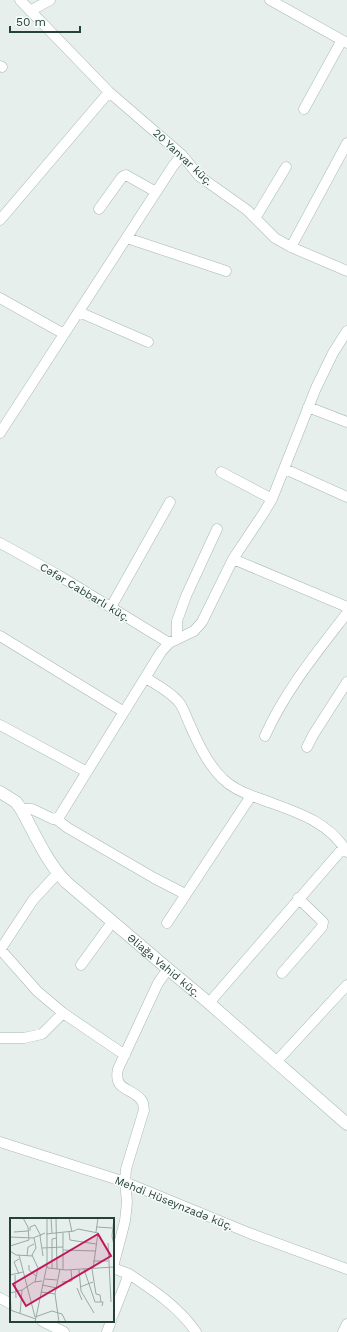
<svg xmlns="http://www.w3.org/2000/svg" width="347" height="1332" viewBox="0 0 347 1332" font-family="'Work Sans',sans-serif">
  <rect width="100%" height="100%" fill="#e6efeb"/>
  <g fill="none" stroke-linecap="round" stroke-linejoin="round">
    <defs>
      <path id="street" d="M 20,0 L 109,92 L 182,155 L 199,176 L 247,210 L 275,238 L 291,247 L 347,271
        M 270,0 L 347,43
        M 30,11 L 50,0
        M 0,66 L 2,67
        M 304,109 L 342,40
        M 99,209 L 122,177 L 126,175 L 156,192
        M 256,217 L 286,167
        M 0,220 L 109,92
        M 127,238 L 226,271
        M 291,247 L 347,143
        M 0,298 L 64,334
        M 79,312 L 148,342
        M 308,407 L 347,422
        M 0,433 L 173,166 L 182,155
        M 285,469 L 347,497
        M 221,472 L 272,499
        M 0,543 L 58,575 L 169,643
        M 233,559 L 347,607
        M 111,607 L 170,502
        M 0,636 L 124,712
        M 177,639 L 177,621 L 186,596 L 217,529
        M 146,678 C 157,685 169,691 178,701 C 184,708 186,717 190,725 C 198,744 208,765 223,779 C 232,788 246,794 258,798 C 292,811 327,819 347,852
        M 0,725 L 87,772
        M 265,736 C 285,691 317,652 347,613
        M 307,747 L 313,735 L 347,682
        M 21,809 L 32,809 L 53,819 L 59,817 L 161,652 L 169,643 L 194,631 L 202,622 L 233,559 L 263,514 L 272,499 L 316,388 L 333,353 L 347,331
        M 56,819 L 68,828 L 154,878 L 185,894
        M 167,923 L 251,796
        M 0,949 L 37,991 L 63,1013 L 125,1055
        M 0,950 L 33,900 L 58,873
        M 81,965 L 113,921
        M 282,973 L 322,927 L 323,922 L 298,898
        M 209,1003 L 344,847
        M 0,1038 L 24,1038 L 42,1034 L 63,1013
        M 276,1062 L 347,985
        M 0,1142 L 125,1182 L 249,1233 L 347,1269
        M 113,1267 L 125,1221 L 127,1202 L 125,1182 L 126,1169 L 144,1110 C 143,1107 144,1103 142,1101 C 133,1087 113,1092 118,1069 L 158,983 L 168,969
        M 113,1268 L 129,1274 L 113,1315
        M 129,1274 C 153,1290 179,1307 196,1332
        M 0,1298 L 11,1304
        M 42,1321 L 64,1332
        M 107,1332 L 111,1321
        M 343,1332 L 347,1324"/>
      <g id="secondary">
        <path id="s1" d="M 0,792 L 16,802 L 21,809 C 35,834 46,861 66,882 L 168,969 L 209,1003 L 347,1124"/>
      </g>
    </defs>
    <!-- street casing -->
    <use href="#street" stroke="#a8b8b2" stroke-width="11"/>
    <!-- secondary casing -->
    <use href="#secondary" stroke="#a4bbb3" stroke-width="13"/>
    <!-- street -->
    <use href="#street" stroke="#fff" stroke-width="10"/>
    <!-- secondary -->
    <use href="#secondary" stroke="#fff" stroke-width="12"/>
  </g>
  <g text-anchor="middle" stroke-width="3" stroke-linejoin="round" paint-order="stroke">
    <!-- street labels -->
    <g font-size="11" fill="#24423a" stroke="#f7fbf9">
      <text transform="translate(183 157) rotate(43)" y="4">20 Yanvar küç.</text>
      <text transform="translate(85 592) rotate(31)" y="4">Cəfər Cabbarlı küç.</text>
      <text dy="4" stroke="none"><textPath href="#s1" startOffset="242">Əliağa Vahid küç.</textPath></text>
      <text transform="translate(174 1203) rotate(22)" y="4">Mehdi Hüseynzadə küç.</text>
    </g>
  </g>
  <!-- overview -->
  <g transform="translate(10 1218)">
    <rect width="104" height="104" fill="#e6efeb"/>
    <path fill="none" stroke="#98aaa4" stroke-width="1" d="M 41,0 L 42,15M 46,0 L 47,51M 59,0 L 62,14M 104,0 L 102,18 L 104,27M 87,9 L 102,10M 20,13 L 20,9 L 25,7 L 31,18M 4,14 L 18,13M 59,14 L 60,22 L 86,26M 86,14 L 88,0M 53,15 L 53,51M 36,16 L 64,13 L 68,11 L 88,15 L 83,51M 30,18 L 33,38M 0,19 L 23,20 L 35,15M 24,20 L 26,30 L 22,37 L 28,50 L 25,64M 98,25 L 101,84M 0,28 L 19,22 L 18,9 L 13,0M 32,30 L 53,29M 53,32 L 85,33M 0,33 L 6,37 L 23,38M 9,37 L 25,99 L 42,93 L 52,96 L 56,104M 17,38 L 18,29 L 24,26M 9,41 L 4,44 L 9,56M 83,43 L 98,43M 19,47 L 19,52 L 26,58M 37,48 L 38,50 L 56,52 L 104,49M 42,51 L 42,21 L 47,20M 74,51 L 85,84 L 93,84 L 92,88M 82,51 L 86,76 L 90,77 L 91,84M 69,52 L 71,73 L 84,95M 0,57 L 13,54M 5,57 L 6,80M 35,61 L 47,62M 52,64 L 62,63 L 61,52M 32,67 L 47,70M 70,69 L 83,64M 67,70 L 72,82M 0,71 L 1,92M 31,74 L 45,76M 0,75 L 12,72 L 24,64 L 32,63M 0,92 L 26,101M 10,96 L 12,72M 25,104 L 37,47 L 37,0M 49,104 L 45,76 L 50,51"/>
    <path fill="#c2185b" fill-opacity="0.15" stroke="#c2185b" stroke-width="2" d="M 88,16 L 101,38 L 16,88 L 3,66 Z"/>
    <rect width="104" height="104" fill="none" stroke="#24423a" stroke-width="2"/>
  </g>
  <!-- scale -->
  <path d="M10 26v6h70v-6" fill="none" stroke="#24423a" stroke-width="2"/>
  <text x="16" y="26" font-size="12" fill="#24423a" stroke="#f7fbf9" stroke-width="3" paint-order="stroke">50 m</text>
</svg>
